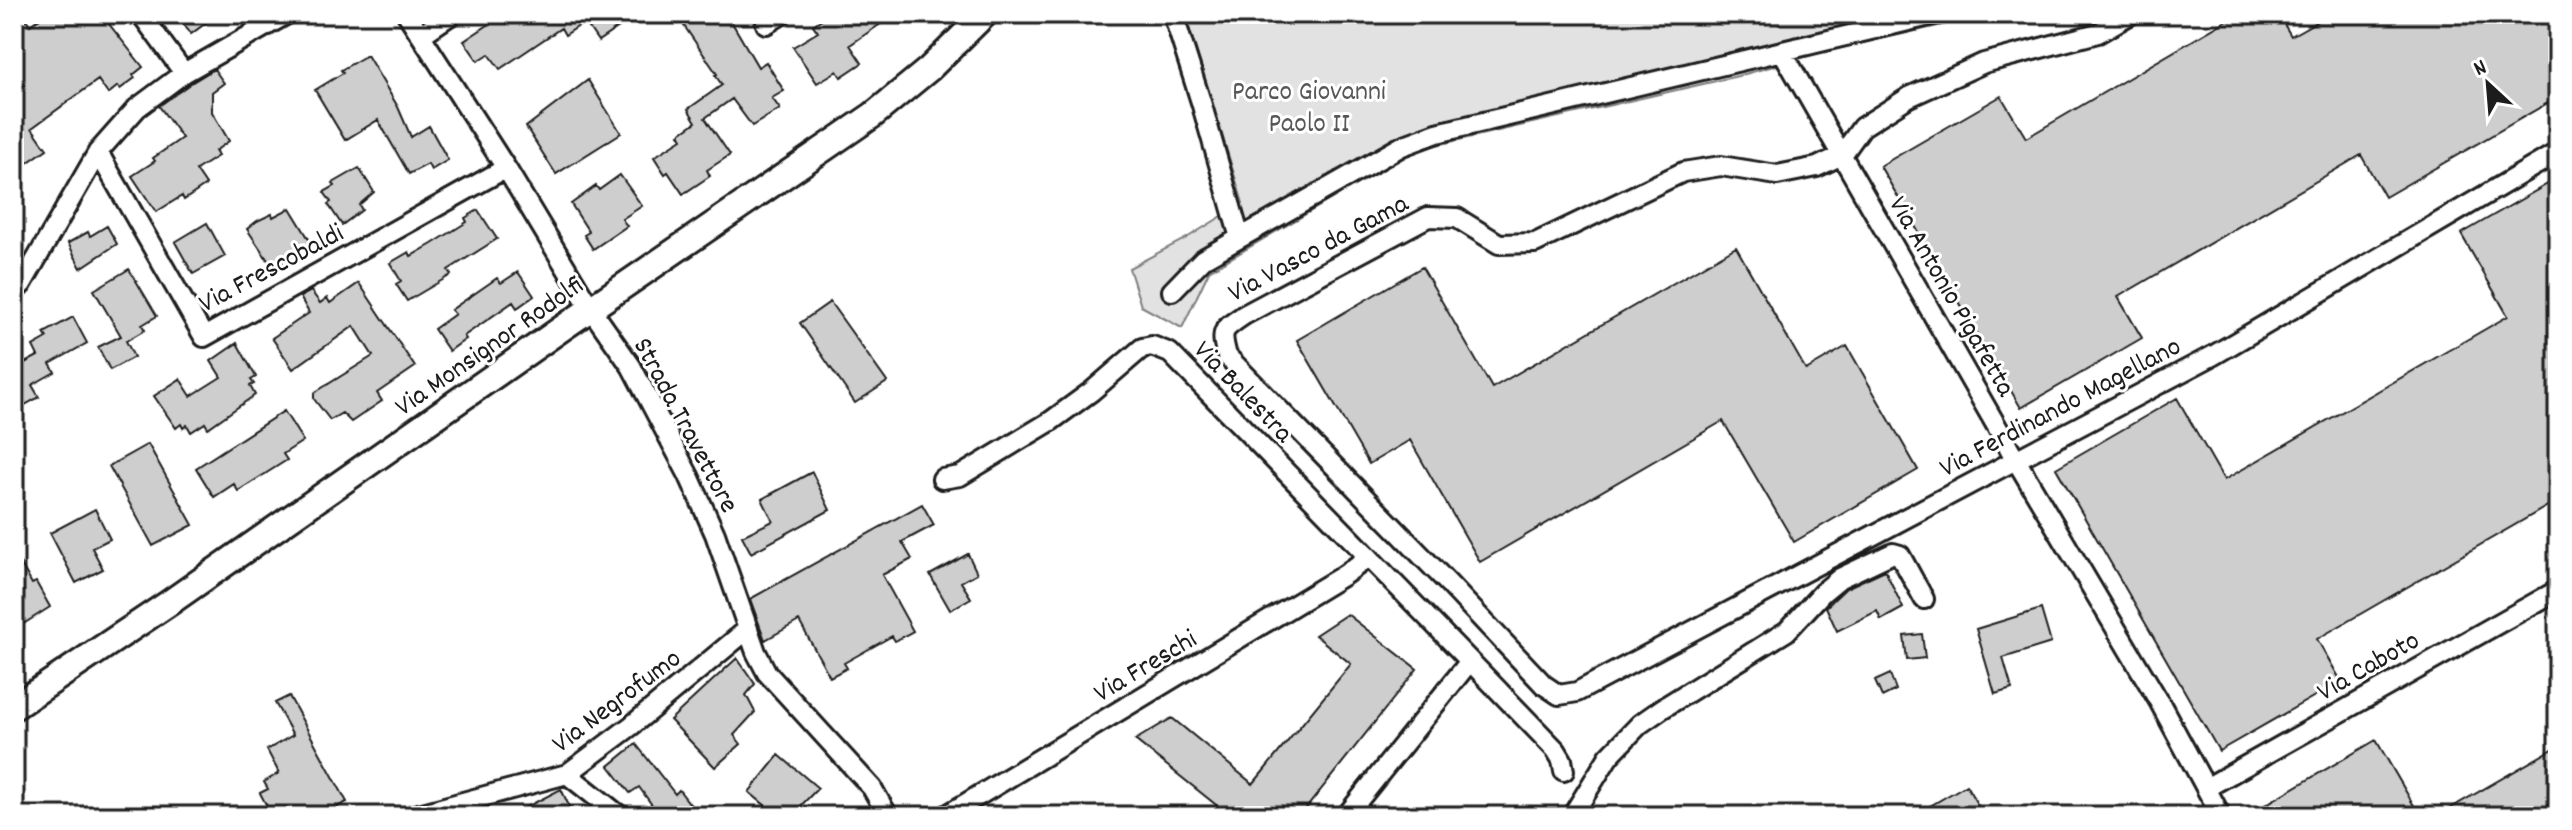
<svg xmlns="http://www.w3.org/2000/svg" width="2572" height="830" viewBox="0 0 2572 830" font-family="Dekko,sans-serif">
  <rect width="100%" height="100%" fill="#fff"/>
  <filter id="ink" filterUnits="userSpaceOnUse"><feTurbulence type="fractalNoise" baseFrequency=".0125" numOctaves="2"/><feDisplacementMap in="SourceGraphic" scale="16" xChannelSelector="R" yChannelSelector="G"/><feConvolveMatrix kernelMatrix="1 2 1 2 8 2 1 2 1" color-interpolation-filters="sRGB"/></filter>
  <g filter="url(#ink)">
    <!-- green -->
    <path fill="#e2e2e2" stroke="#7f7f7f" stroke-width="2" d="M 1185,14 L 1991,14 L 1823,52 L 1738,76 L 1415,150 L 1209,271 L 1182,328 L 1141,306 L 1129,268 L 1185,239 L 1243,203 Z"/>
    <!-- building -->
    <path fill="#cecece" stroke="#1c1c1c" stroke-width="2" d="M 14,14 L 23,14 L 30,25 L 45,14 L 101,14 L 143,67 L 133,75 L 135,78 L 120,89 L 118,86 L 108,94 L 98,80 L 32,128 L 47,149 L 14,172 Z
      M 176,14 L 218,14 L 191,34 Z
      M 510,14 L 638,14 L 598,41 L 585,22 L 565,35 L 561,28 L 500,69 L 489,54 L 478,61 L 464,41 L 497,19 L 499,21 Z
      M 676,14 L 727,14 L 758,67 L 766,62 L 784,91 L 772,98 L 780,109 L 752,126 L 732,99 L 705,118 L 730,155 L 707,170 L 710,176 L 683,194 L 668,172 L 665,174 L 654,157 L 682,139 L 679,134 L 696,122 L 688,109 L 722,85 L 715,75 L 717,74 Z
      M 829,14 L 895,14 L 850,45 L 862,63 L 841,77 L 837,71 L 817,83 L 793,47 L 818,32 L 813,25 Z
      M 2238,14 L 2278,14 L 2291,36 L 2330,14 L 2558,14 L 2558,97 L 2385,197 L 2361,155 L 2118,297 L 2142,338 L 2021,408 L 1880,166 L 2001,96 L 2026,138 Z
      M 367,55 L 398,107 L 411,137 L 429,126 L 448,160 L 431,170 L 428,164 L 409,174 L 378,120 L 345,140 L 315,90 L 343,73 L 341,70 Z
      M 214,69 L 224,83 L 212,92 L 212,112 L 229,141 L 215,151 L 218,156 L 196,170 L 206,185 L 184,200 L 182,196 L 156,212 L 132,176 L 155,161 L 153,158 L 182,138 L 159,106 L 191,83 Z
      M 588,80 L 621,133 L 556,174 L 526,127 Z
      M 359,168 L 374,192 L 359,205 L 362,210 L 342,225 L 328,204 L 331,202 L 324,192 L 335,186 L 333,183 Z
      M 620,175 L 642,206 L 622,219 L 627,226 L 593,249 L 584,235 L 589,232 L 571,204 L 596,186 L 599,190 Z
      M 2558,178 L 2558,500 L 2317,639 L 2341,681 L 2219,751 L 2056,468 L 2177,398 L 2224,480 L 2508,316 L 2461,234 Z
      M 290,208 L 312,244 L 273,268 L 247,229 L 257,221 L 272,214 L 273,217 Z
      M 478,210 L 497,239 L 448,270 L 451,275 L 407,301 L 396,284 L 401,281 L 390,263 L 409,252 L 411,256 L 432,244 L 467,222 L 465,218 Z
      M 207,223 L 225,256 L 193,274 L 175,242 Z
      M 107,226 L 117,244 L 81,268 L 68,243 L 88,232 L 90,236 Z
      M 1736,247 L 1806,370 L 1847,346 L 1918,470 L 1794,542 L 1723,421 L 1480,562 L 1410,440 L 1369,464 L 1297,340 L 1422,267 L 1492,388 Z
      M 129,269 L 157,316 L 142,325 L 145,330 L 126,341 L 134,357 L 110,370 L 98,347 L 121,336 L 94,290 Z
      M 518,272 L 534,296 L 517,308 L 513,302 L 464,336 L 466,339 L 449,351 L 434,329 L 455,314 L 451,310 L 497,278 L 501,283 Z
      M 359,283 L 415,367 L 377,393 L 382,401 L 351,422 L 342,413 L 330,420 L 314,399 L 314,393 L 373,356 L 354,326 L 293,369 L 272,338 L 309,313 L 300,297 L 311,291 L 320,303 L 327,298 L 330,303 Z
      M 830,302 L 887,382 L 855,403 L 800,323 Z
      M 73,317 L 87,343 L 50,364 L 55,372 L 32,385 L 39,397 L 14,411 L 14,353 L 21,365 L 38,356 L 33,346 L 47,338 L 44,333 Z
      M 237,343 L 256,377 L 251,380 L 254,384 L 250,386 L 255,395 L 208,428 L 205,423 L 191,432 L 187,425 L 183,428 L 181,424 L 176,428 L 154,396 L 180,379 L 191,396 L 221,377 L 211,361 Z
      M 284,411 L 303,441 L 283,454 L 287,460 L 238,491 L 234,484 L 214,497 L 196,468 Z
      M 148,444 L 193,525 L 153,546 L 109,466 Z
      M 812,472 L 830,510 L 751,553 L 742,536 L 773,521 L 762,499 Z
      M 922,504 L 934,525 L 902,542 L 912,559 L 882,575 L 913,631 L 895,641 L 892,636 L 844,663 L 847,668 L 830,677 L 799,621 L 765,640 L 750,599 Z
      M 95,509 L 110,539 L 92,548 L 103,569 L 76,583 L 50,533 Z
      M 14,552 L 32,584 L 36,582 L 50,607 L 14,630 Z
      M 968,554 L 977,573 L 961,582 L 971,598 L 950,610 L 930,575 Z
      M 1885,570 L 1903,608 L 1881,620 L 1877,611 L 1837,631 L 1826,607 L 1846,588 Z
      M 2041,609 L 2051,643 L 2003,658 L 2012,689 L 1995,694 L 1976,629 Z
      M 1347,614 L 1417,669 L 1300,816 L 1230,816 L 1135,740 L 1172,718 L 1253,784 L 1351,664 L 1315,635 Z
      M 1922,634 L 1925,658 L 1907,660 L 1904,636 Z
      M 737,658 L 755,684 L 746,695 L 755,712 L 734,735 L 741,744 L 715,767 L 670,720 Z
      M 1890,674 L 1896,690 L 1882,697 L 1875,681 Z
      M 289,696 L 347,802 L 337,807 L 342,816 L 272,816 L 260,793 L 268,789 L 264,782 L 279,773 L 267,750 L 293,735 L 275,703 Z
      M 2376,740 L 2420,816 L 2246,816 Z
      M 636,744 L 675,794 L 679,790 L 699,816 L 660,816 L 639,787 L 630,793 L 609,766 Z
      M 2558,746 L 2558,816 L 2437,816 Z
      M 779,755 L 818,788 L 791,816 L 778,816 L 749,792 Z
      M 1966,785 L 1984,816 L 1913,816 Z
      M 561,789 L 570,808 L 567,809 L 570,816 L 509,816 Z"/>
    <g fill="none" stroke-linecap="round" stroke-linejoin="round">
      <defs>
        <path id="street" d="M 141,14 L 184,73
          M 407,14 L 506,168 L 591,309 L 631,366 L 689,476 L 715,534 L 756,652 L 767,673 L 872,788 L 888,816
          M 1173,14 L 1201,102 L 1240,238
          M 2131,14 L 2098,33 L 1984,63 L 1909,97 L 1862,127 L 1842,155 L 1817,167 L 1777,175 L 1721,166 L 1683,172 L 1535,243 L 1499,244 L 1457,218 L 1428,217 L 1244,315 C 1222,330 1220,330 1227,356 L 1447,582 L 1544,685 L 1559,695 L 1577,692 L 2214,355 L 2558,152
          M 766,24 L 782,14
          M 421,35 L 452,14
          M 1782,51 L 2016,460 L 2160,703 L 2221,816
          M 98,152 L 204,337 L 506,168
          M 1172,291 L 1203,259 L 1402,146 L 1437,133 L 1938,14
          M 14,292 L 22,284 L 98,152 L 137,108 L 184,73 L 287,14
          M 942,479 L 960,476 L 1051,421 L 1092,391 L 1142,348 L 1152,346 L 1170,353 L 1470,661 L 1346,816
          M 1470,661 L 1556,750 L 1562,760 L 1564,771
          M 567,774 L 620,816
          M 2206,788 L 2558,590
          M 411,816 L 567,774 L 631,726 L 748,629
          M 945,816 L 1344,575 L 1369,557
          M 1572,816 L 1609,756 L 1640,724 L 1663,708 L 1787,631 L 1823,592 L 1840,578 L 1893,553 L 1900,555 L 1924,599"/>
        <path id="secondary" d="M 14,707 L 169,603 L 561,329 L 873,115 L 929,69 L 985,14"/>
      </defs>
      <!-- street casing -->
      <use href="#street" stroke="#1c1c1c" stroke-width="24"/>
      <!-- secondary casing -->
      <use href="#secondary" stroke="#1c1c1c" stroke-width="30"/>
      <!-- street -->
      <use href="#street" stroke="#fff" stroke-width="18"/>
      <!-- secondary -->
      <use href="#secondary" stroke="#fff" stroke-width="24"/>
    </g>
  </g>
  <g text-anchor="middle" stroke-width="6" stroke-linejoin="round" paint-order="stroke">
    <!-- park labels -->
    <g font-size="28" fill="#575757" stroke="#fff">
      <text x="1309" y="99">Parco Giovanni<tspan x="1309" dy="32">Paolo II</tspan></text>
    </g>
    <!-- street labels -->
    <g font-size="28" fill="#1c1c1c" stroke="#fff">
      <text transform="translate(1317 246) rotate(-28)" y="10">Via Vasco da Gama</text>
      <text transform="translate(270 266) rotate(-28)" y="10">Via Frescobaldi</text>
      <text transform="translate(1954 295) rotate(60)" y="10">Via Antonio Pigafetta</text>
      <text transform="translate(488 344) rotate(-35)" y="10">Via Monsignor Rodolfi</text>
      <text transform="translate(1245 390) rotate(46)" y="10">Via Balestra</text>
      <text transform="translate(2059 405) rotate(-28)" y="10">Via Ferdinando Magellano</text>
      <text transform="translate(688 424) rotate(62)" y="10">Strada Travettore</text>
      <text transform="translate(1144 664) rotate(-31)" y="10">Via Freschi</text>
      <text transform="translate(2367 664) rotate(-30)" y="10">Via Caboto</text>
      <text transform="translate(615 699) rotate(-37)" y="10">Via Negrofumo</text>
    </g>
  </g>
  <!-- margin -->
  <rect width="2572" height="830" fill="none" stroke="#fff" stroke-width="48"/>
  <rect x="24" y="24" width="2524" height="782" fill="none" stroke="#1c1c1c" stroke-width="3" filter="url(#ink)"/>
  <!-- north arrow -->
  <g transform="translate(2488 84) rotate(334)" stroke="#ffffff" stroke-width="6" paint-order="stroke">
  <path d="M0-6L14 30L0 20L-14 30Z" fill="#1c1c1c"/>
  <text y="-12" font-size="22" font-weight="bold" text-anchor="middle" fill="#1c1c1c">N</text>
  </g>
</svg>
